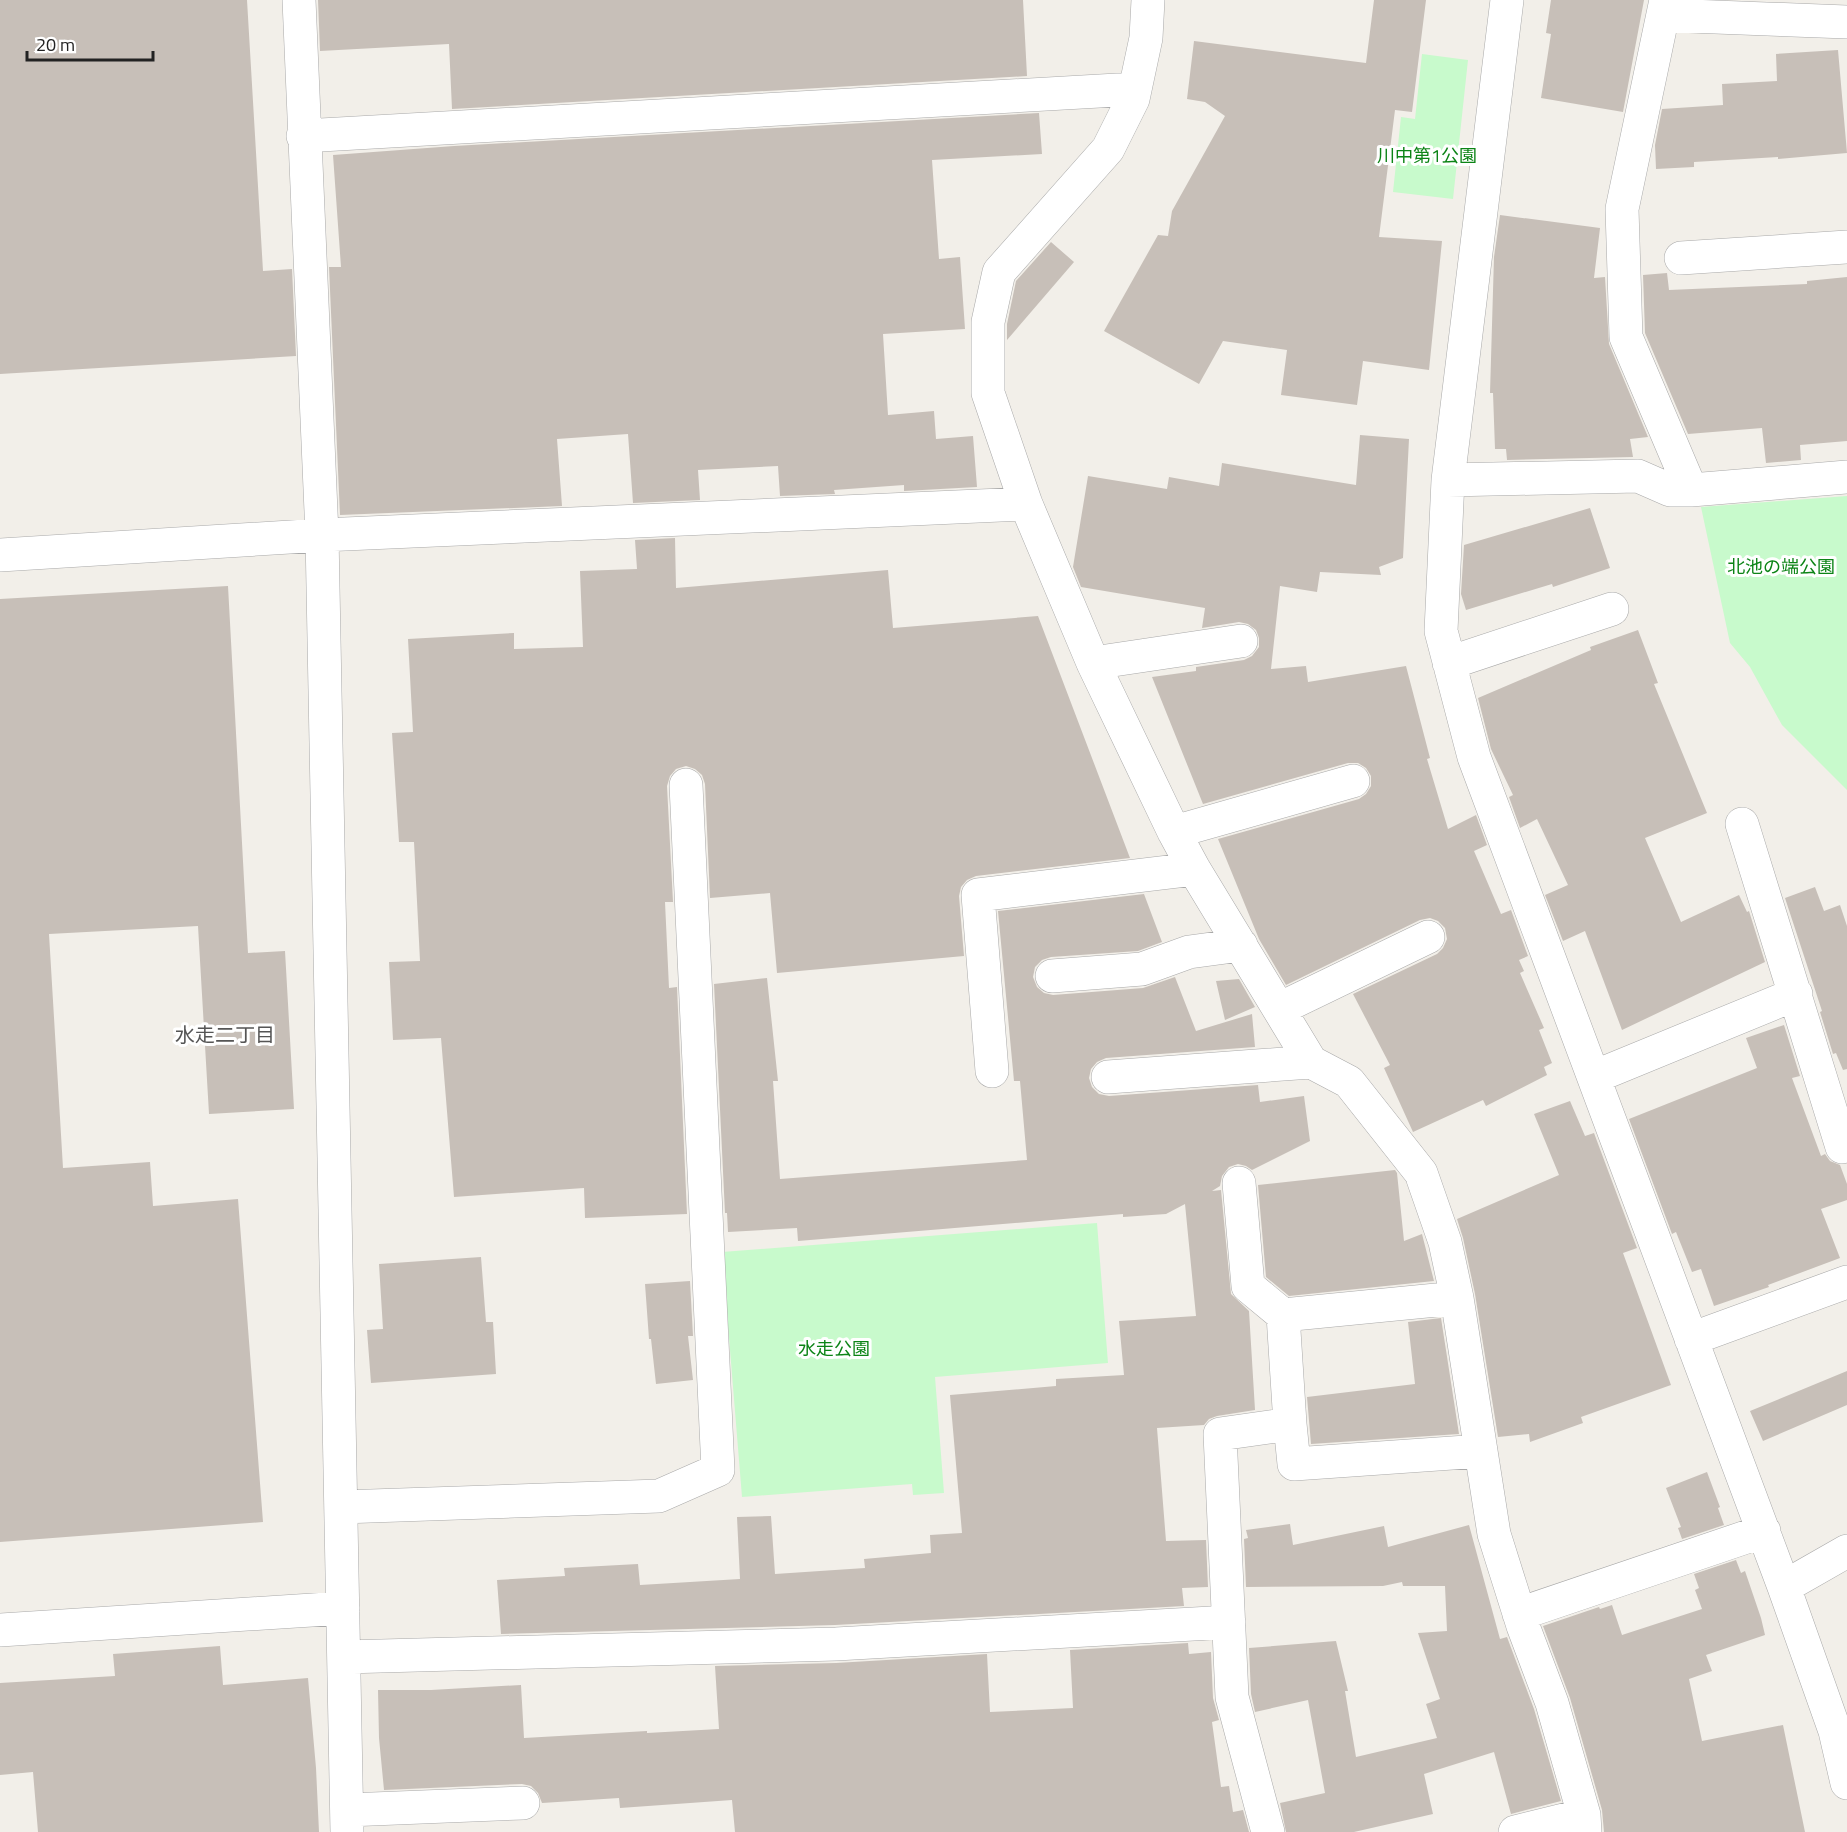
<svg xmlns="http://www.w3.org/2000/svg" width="1847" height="1832" viewBox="0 0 1847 1832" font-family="'Titillium Web','Noto Sans JP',sans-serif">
  <rect width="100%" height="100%" fill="#f2efe9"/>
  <!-- park -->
  <path fill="#c8facc" d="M 1422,54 L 1468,60 L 1453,199 L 1393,192 L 1401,117 L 1415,119 Z
    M 1847,496 L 1847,790 L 1782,725 L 1750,667 L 1730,643 L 1701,507 Z
    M 1097,1223 L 1108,1363 L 935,1377 L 944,1493 L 913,1495 L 912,1484 L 742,1497 L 722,1252 Z"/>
  <!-- building -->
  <path fill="#c7bfb8" d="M 0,0 L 247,0 L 263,271 L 292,269 L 296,356 L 0,374 Z
    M 318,0 L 1023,0 L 1027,76 L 452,109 L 449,44 L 320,51 Z
    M 1374,0 L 1426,0 L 1412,112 L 1395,110 L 1379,237 L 1442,241 L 1429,370 L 1363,361 L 1357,405 L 1281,395 L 1287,350 L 1223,341 L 1199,384 L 1104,331 L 1158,235 L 1168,236 L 1172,211 L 1225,116 L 1205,102 L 1187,99 L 1194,41 L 1366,63 Z
    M 1551,0 L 1644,0 L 1623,112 L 1541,98 L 1551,34 L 1546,33 Z
    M 1838,50 L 1847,153 L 1778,159 L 1778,157 L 1694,162 L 1694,167 L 1656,169 L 1655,145 L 1662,109 L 1723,105 L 1722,84 L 1777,81 L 1776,54 Z
    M 1039,113 L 1042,154 L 932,160 L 939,259 L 960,257 L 965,329 L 883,334 L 888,415 L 934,411 L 936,439 L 973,436 L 977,487 L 904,491 L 904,485 L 834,490 L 835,494 L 780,496 L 778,466 L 698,470 L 700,500 L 633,503 L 628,434 L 557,439 L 562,506 L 340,515 L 329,267 L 341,267 L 333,155 L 454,146 Z
    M 1500,215 L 1600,228 L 1594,278 L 1605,277 L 1609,344 L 1648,437 L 1630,439 L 1633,457 L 1507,460 L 1506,449 L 1495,449 L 1493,393 L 1490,393 L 1494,257 Z
    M 1051,242 L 1074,262 L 1007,340 L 1007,324 L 1016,281 Z
    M 1667,273 L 1669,290 L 1807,284 L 1807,281 L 1847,277 L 1847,441 L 1800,445 L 1801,460 L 1766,463 L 1762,428 L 1688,434 L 1645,333 L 1643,275 Z
    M 1360,435 L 1409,439 L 1403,558 L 1379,567 L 1381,575 L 1320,572 L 1317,592 L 1280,586 L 1271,669 L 1306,666 L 1308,682 L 1406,666 L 1430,758 L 1427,759 L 1448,829 L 1476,815 L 1487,845 L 1474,851 L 1501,914 L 1511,910 L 1528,956 L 1519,960 L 1524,971 L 1520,973 L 1544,1028 L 1539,1030 L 1552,1063 L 1544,1067 L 1547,1075 L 1486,1106 L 1483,1100 L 1413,1132 L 1384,1068 L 1390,1065 L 1353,994 L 1437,954 L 1443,948 L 1447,939 L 1445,928 L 1438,921 L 1430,918 L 1420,920 L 1286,985 L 1259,939 L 1218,839 L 1359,799 L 1366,794 L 1371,786 L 1371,776 L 1366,768 L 1358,763 L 1348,763 L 1203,804 L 1152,677 L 1196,671 L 1196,667 L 1244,660 L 1252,656 L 1259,647 L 1259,638 L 1256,630 L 1248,624 L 1239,622 L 1202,628 L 1205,608 L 1081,587 L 1073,567 L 1088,476 L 1167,489 L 1169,477 L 1219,486 L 1222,463 L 1356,485 Z
    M 1590,508 L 1610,568 L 1553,587 L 1552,584 L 1466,610 L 1461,594 L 1464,545 Z
    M 675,538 L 676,588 L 888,570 L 893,628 L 1038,616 L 1130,858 L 976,876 L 967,880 L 961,887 L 959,896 L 964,956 L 777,973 L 770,893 L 710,898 L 705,784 L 702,775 L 695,769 L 686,766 L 676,769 L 670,776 L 667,786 L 673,902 L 665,902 L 669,988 L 677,987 L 687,1214 L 585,1218 L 584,1188 L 454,1197 L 441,1038 L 393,1040 L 389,962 L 420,961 L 414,842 L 399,842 L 392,733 L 413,732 L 408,639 L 514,633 L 514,649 L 583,647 L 580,571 L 637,569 L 635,540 Z
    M 228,586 L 248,953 L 285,951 L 294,1109 L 209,1114 L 198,926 L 49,934 L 63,1168 L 150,1162 L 153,1206 L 238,1199 L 263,1522 L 0,1542 L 0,599 Z
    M 1638,630 L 1658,683 L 1654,684 L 1707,813 L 1645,838 L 1681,922 L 1739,895 L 1747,912 L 1749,911 L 1765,962 L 1622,1030 L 1585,931 L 1563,941 L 1545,895 L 1568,885 L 1537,819 L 1520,828 L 1509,797 L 1513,795 L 1491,749 L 1478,698 L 1591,650 L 1590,647 Z
    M 1815,887 L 1824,911 L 1840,905 L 1847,926 L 1847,1069 L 1843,1070 L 1836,1053 L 1833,1054 L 1820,1012 L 1822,1011 L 1785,898 Z
    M 1144,894 L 1162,942 L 1138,951 L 1051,957 L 1042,960 L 1035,967 L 1033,977 L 1037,987 L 1044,993 L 1053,995 L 1143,988 L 1175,977 L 1196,1031 L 1252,1014 L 1255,1047 L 1106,1058 L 1097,1062 L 1091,1069 L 1089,1078 L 1092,1087 L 1099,1094 L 1109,1096 L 1258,1085 L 1260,1102 L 1304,1096 L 1310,1141 L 1252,1170 L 1246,1166 L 1238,1164 L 1229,1167 L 1222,1176 L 1220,1186 L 1212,1191 L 1221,1190 L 1231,1294 L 1249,1311 L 1255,1410 L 1217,1416 L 1209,1419 L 1204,1425 L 1157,1428 L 1166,1541 L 1206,1540 L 1208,1587 L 1182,1588 L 1184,1606 L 835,1625 L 501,1634 L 497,1580 L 565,1576 L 564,1568 L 638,1564 L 640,1585 L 740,1579 L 737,1517 L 771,1516 L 775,1574 L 865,1568 L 864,1559 L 931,1553 L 930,1535 L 962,1533 L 950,1395 L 1056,1386 L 1056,1379 L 1124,1375 L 1119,1321 L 1196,1316 L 1185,1204 L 1166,1214 L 1123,1217 L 1123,1214 L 798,1241 L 797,1228 L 728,1232 L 727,1213 L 725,1213 L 714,984 L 767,978 L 778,1081 L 773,1081 L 780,1179 L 1027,1160 L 1020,1081 L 1014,1081 L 998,911 Z
    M 1239,979 L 1255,1007 L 1225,1020 L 1216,981 Z
    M 1784,1025 L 1800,1076 L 1792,1078 L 1821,1156 L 1825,1154 L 1830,1161 L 1840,1165 L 1847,1184 L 1847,1200 L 1821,1209 L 1840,1258 L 1768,1285 L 1769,1287 L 1714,1306 L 1701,1269 L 1692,1272 L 1676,1232 L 1672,1234 L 1629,1119 L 1757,1068 L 1746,1038 Z
    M 1570,1101 L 1585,1136 L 1594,1133 L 1637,1248 L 1623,1253 L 1671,1385 L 1581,1417 L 1583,1423 L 1530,1442 L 1529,1434 L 1498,1437 L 1475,1294 L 1463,1238 L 1457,1219 L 1559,1175 L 1534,1114 Z
    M 1395,1170 L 1397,1173 L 1404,1241 L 1422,1234 L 1434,1281 L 1289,1296 L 1266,1277 L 1258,1185 Z
    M 481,1257 L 486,1322 L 493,1322 L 496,1374 L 371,1383 L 367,1330 L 383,1329 L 379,1264 Z
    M 690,1281 L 693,1336 L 688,1336 L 693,1380 L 656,1384 L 651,1339 L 649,1339 L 645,1284 Z
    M 1441,1318 L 1459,1434 L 1311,1444 L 1307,1397 L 1415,1384 L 1408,1322 Z
    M 1847,1371 L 1847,1405 L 1763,1441 L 1750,1411 Z
    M 1707,1472 L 1720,1507 L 1718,1508 L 1724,1525 L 1682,1539 L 1678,1528 L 1681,1527 L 1666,1488 Z
    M 1290,1524 L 1293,1545 L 1384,1526 L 1388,1547 L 1469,1525 L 1500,1639 L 1507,1637 L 1534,1709 L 1561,1801 L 1511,1814 L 1494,1752 L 1424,1774 L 1433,1814 L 1354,1832 L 1286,1832 L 1280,1803 L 1325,1793 L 1308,1700 L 1255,1712 L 1251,1694 L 1249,1648 L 1336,1641 L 1348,1691 L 1345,1691 L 1356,1757 L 1437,1738 L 1426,1704 L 1440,1699 L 1418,1633 L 1447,1631 L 1445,1586 L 1403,1586 L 1402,1582 L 1383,1586 L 1246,1587 L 1244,1539 L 1248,1538 L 1246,1530 Z
    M 1736,1560 L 1741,1573 L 1745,1571 L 1761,1618 L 1765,1635 L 1706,1655 L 1712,1671 L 1689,1679 L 1702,1741 L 1783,1725 L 1805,1832 L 1604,1832 L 1602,1810 L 1570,1698 L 1543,1626 L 1599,1607 L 1600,1609 L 1612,1605 L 1622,1635 L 1702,1609 L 1695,1590 L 1699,1588 L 1694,1574 Z
    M 1188,1643 L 1189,1654 L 1211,1652 L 1213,1698 L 1219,1720 L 1212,1722 L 1221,1787 L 1229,1786 L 1233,1812 L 1243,1810 L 1249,1832 L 735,1832 L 732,1800 L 620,1808 L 619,1798 L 542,1803 L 538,1793 L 531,1786 L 522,1784 L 384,1790 L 379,1738 L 378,1690 L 431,1690 L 521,1685 L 524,1738 L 647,1731 L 647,1733 L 719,1729 L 715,1666 L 836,1663 L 987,1654 L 990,1712 L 1073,1708 L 1070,1650 Z
    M 220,1646 L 223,1685 L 308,1678 L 316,1768 L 319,1832 L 38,1832 L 33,1772 L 0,1775 L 0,1683 L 115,1676 L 113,1654 Z"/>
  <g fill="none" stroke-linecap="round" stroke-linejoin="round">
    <defs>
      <path id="minor" d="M 299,0 L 322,535 L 347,1832
        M 1148,0 L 1146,38 L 1133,99 L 1108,149 L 999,272 L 988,322 L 988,393 L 1026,504 L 1093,663 L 1174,832 L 1194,869 L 1311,1062 L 1349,1082 L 1421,1173 L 1445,1242 L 1457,1298 L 1494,1534 L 1523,1626 L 1552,1703 L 1584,1815 L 1585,1832
        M 1507,0 L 1448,480 L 1441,631 L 1474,757 L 1784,1587 L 1835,1731 L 1847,1783
        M 1666,0 L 1622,209 L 1626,337 L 1691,490
        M 1663,15 L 1847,22
        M 303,136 L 1135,89
        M 1681,258 L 1847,247
        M 1448,480 L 1638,476 L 1670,490 L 1691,490 L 1847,477
        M 0,555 L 322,535 L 1026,504
        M 1093,663 L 1241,641
        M 1449,663 L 1612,609
        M 1742,824 L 1842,1147
        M 1174,832 L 1353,781
        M 1052,976 L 1142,969 L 1189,952 L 1241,945
        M 1279,1009 L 1428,937
        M 992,1071 L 978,895 L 1194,869
        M 1108,1077 L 1311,1062
        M 1594,1077 L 1796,994
        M 1239,1183 L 1248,1286 L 1283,1315 L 1457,1298
        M 1283,1315 L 1290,1424
        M 1691,1339 L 1847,1282
        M 341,1507 L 659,1496 L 718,1470 L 686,785
        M 1784,1587 L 1847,1551
        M 1519,1614 L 1764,1531
        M 0,1630 L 343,1608
        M 344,1657 L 836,1644 L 1229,1622
        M 347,1810 L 523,1803
        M 1268,1832 L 1232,1697 L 1220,1434 L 1290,1424 L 1294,1464 L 1481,1451
        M 1515,1832 L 1584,1815"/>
    </defs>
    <!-- minor casing -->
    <use href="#minor" stroke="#a9a9a9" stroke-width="34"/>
    <!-- minor -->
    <use href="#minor" stroke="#fff" stroke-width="33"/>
  </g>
  <g text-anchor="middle" stroke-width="6" stroke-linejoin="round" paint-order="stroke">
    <!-- park labels -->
    <g font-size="18" fill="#0c8416" stroke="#fff">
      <text x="1427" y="162">川中第1公園</text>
      <text x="1781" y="573">北池の端公園</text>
      <text x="834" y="1355">水走公園</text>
    </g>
    <!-- neighbourhood labels -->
    <g font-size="20" fill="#555" stroke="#fff">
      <text x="225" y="1042">水走二丁目</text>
    </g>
  </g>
  <!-- scale -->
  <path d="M27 51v9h126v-9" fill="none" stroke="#222222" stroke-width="3"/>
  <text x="36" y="51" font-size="18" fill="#222222" stroke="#ffffff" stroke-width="4.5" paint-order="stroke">20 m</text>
</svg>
